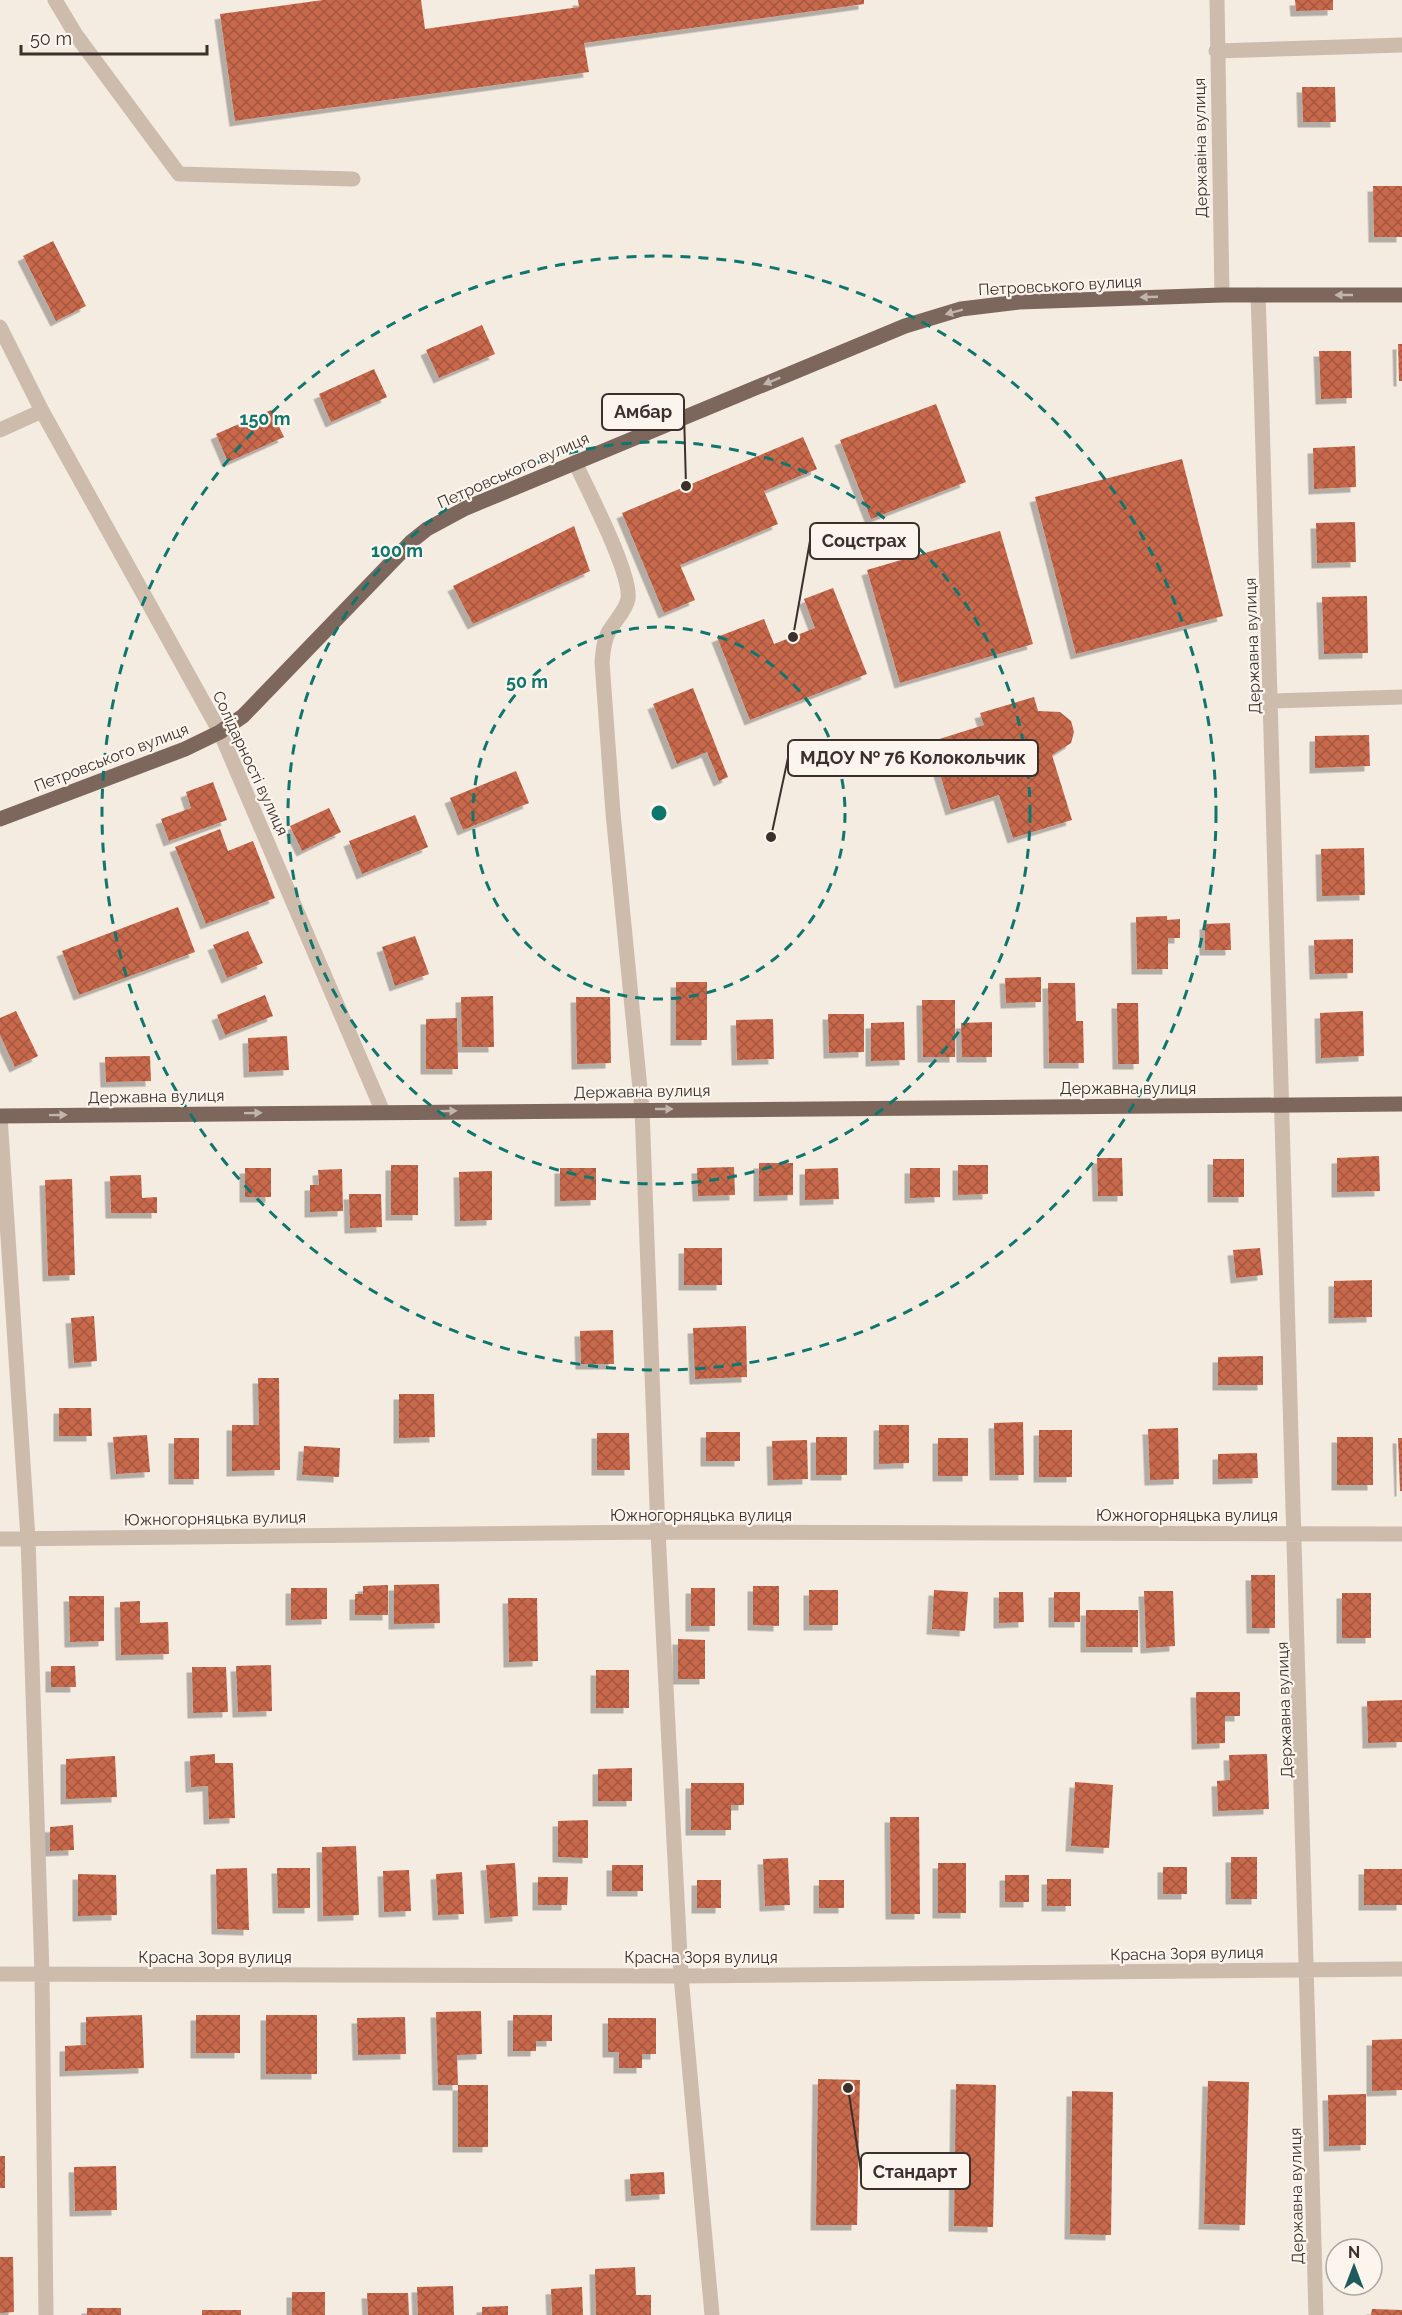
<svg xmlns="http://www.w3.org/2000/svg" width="1402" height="2315" viewBox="0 0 1402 2315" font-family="Raleway,sans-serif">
  <defs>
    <pattern id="building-cross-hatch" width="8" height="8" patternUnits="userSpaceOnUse" patternTransform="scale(1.5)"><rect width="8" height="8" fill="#c8694b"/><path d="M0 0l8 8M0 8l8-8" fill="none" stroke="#a4573f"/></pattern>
    <filter id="shadow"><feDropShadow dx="-5.5" dy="5.5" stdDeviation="0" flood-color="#0004"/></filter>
  </defs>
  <rect width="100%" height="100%" fill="#f4ebe1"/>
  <!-- building -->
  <path fill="url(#building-cross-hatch)" filter="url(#shadow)" d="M 323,0 L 421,0 L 425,29 L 579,7 L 578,0 L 864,0 L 864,4 L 584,43 L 589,72 L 235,121 L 220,14 Z
    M 1295,0 L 1333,0 L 1333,10 L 1296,11 Z
    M 1302,87 L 1335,87 L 1336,122 L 1303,122 Z
    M 1373,186 L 1402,186 L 1402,237 L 1374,237 Z
    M 53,241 L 86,306 L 56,321 L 23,256 Z
    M 482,325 L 495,354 L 439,378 L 426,350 Z
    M 1398,344 L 1402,344 L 1402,381 L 1399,381 Z
    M 1319,351 L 1351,351 L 1352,398 L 1321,399 Z
    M 374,369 L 387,397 L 331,422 L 319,394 Z
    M 936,404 L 966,482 L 871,519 L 840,440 Z
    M 271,410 L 284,437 L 228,462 L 216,434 Z
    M 803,437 L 817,469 L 764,491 L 778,524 L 680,565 L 695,600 L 664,613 L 622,513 Z
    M 1355,446 L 1356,487 L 1314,489 L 1313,448 Z
    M 1182,459 L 1223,616 L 1076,654 L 1035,497 Z
    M 1355,522 L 1356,562 L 1317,563 L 1316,523 Z
    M 574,526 L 590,571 L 473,624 L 453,586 Z
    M 1000,531 L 1033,644 L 900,683 L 867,570 Z
    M 833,588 L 867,674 L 750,720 L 717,637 L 764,619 L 774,644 L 815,628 L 804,599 Z
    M 1367,596 L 1368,653 L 1324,654 L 1322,597 Z
    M 693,688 L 728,777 L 719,781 L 707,752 L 677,764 L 653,704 Z
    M 1034,697 L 1038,711 L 1060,712 L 1071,721 L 1074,732 L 1071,743 L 1052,755 L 1072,820 L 1013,838 L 999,795 L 951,810 L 930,742 L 984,725 L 980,713 Z
    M 1369,735 L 1370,766 L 1315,768 L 1315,736 Z
    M 516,771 L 529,803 L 463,830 L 450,798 Z
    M 213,782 L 227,820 L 169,841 L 161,819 L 191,808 L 186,792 Z
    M 329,808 L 341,832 L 302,851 L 290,826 Z
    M 415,815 L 428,847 L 362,874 L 349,841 Z
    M 220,829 L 228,851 L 253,841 L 275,898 L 206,924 L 175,847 Z
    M 1364,848 L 1365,895 L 1322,896 L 1321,849 Z
    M 178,907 L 195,952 L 79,995 L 62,951 Z
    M 1167,916 L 1167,920 L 1180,919 L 1180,938 L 1168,938 L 1168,969 L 1137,969 L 1136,917 Z
    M 1230,923 L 1231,950 L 1205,950 L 1205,924 Z
    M 248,931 L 263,963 L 227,978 L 213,945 Z
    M 415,936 L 429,974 L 395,986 L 382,947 Z
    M 1353,939 L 1353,973 L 1315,974 L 1314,940 Z
    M 1041,977 L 1041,1002 L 1006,1003 L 1005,978 Z
    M 676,982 L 707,982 L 707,1040 L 676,1040 Z
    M 1048,983 L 1075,983 L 1076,1021 L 1083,1021 L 1084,1063 L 1049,1063 Z
    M 265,995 L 273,1016 L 225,1035 L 217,1015 Z
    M 493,996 L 494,1047 L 462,1047 L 461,997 Z
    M 576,997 L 610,997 L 611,1063 L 577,1064 Z
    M 922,1000 L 955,1000 L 955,1057 L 923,1057 Z
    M 1117,1003 L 1138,1003 L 1139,1064 L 1118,1064 Z
    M 16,1011 L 38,1056 L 15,1067 L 0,1035 L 0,1018 Z
    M 1363,1011 L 1364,1056 L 1321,1058 L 1320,1013 Z
    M 828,1014 L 864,1014 L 864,1052 L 829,1053 Z
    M 457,1018 L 458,1069 L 426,1069 L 426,1019 Z
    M 773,1019 L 774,1059 L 737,1060 L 736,1020 Z
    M 904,1022 L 905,1060 L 871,1061 L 871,1023 Z
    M 992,1022 L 992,1057 L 962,1057 L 961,1023 Z
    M 287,1036 L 289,1070 L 249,1072 L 248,1038 Z
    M 150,1056 L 151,1081 L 106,1082 L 105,1057 Z
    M 1379,1156 L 1380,1191 L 1337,1192 L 1337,1158 Z
    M 1097,1158 L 1122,1158 L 1123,1196 L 1098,1196 Z
    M 1213,1159 L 1244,1159 L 1244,1197 L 1213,1197 Z
    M 759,1163 L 793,1163 L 793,1195 L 759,1196 Z
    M 391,1165 L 418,1165 L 418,1215 L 391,1215 Z
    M 958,1165 L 988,1165 L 988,1194 L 958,1195 Z
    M 734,1167 L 735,1195 L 698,1196 L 697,1168 Z
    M 245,1168 L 271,1168 L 271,1197 L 245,1197 Z
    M 560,1168 L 596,1168 L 596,1200 L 560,1201 Z
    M 838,1168 L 839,1199 L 805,1200 L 805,1169 Z
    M 910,1168 L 940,1168 L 940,1197 L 910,1198 Z
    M 342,1169 L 343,1211 L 310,1212 L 310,1185 L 319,1185 L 318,1170 Z
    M 492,1171 L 492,1220 L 460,1221 L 459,1172 Z
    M 141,1175 L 142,1198 L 157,1197 L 157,1213 L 111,1213 L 110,1176 Z
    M 72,1179 L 75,1275 L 48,1276 L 45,1180 Z
    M 349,1194 L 381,1194 L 382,1227 L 350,1228 Z
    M 684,1248 L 722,1248 L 722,1285 L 684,1285 Z
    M 1260,1248 L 1263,1275 L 1236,1278 L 1233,1250 Z
    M 1372,1280 L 1372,1317 L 1334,1318 L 1334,1281 Z
    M 94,1316 L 97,1361 L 74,1363 L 71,1318 Z
    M 746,1326 L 747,1377 L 695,1379 L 693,1328 Z
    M 613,1330 L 614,1364 L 581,1364 L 580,1331 Z
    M 1263,1356 L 1263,1385 L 1218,1385 L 1218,1357 Z
    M 258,1378 L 279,1378 L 280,1470 L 232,1471 L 232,1425 L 259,1425 Z
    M 399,1394 L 434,1394 L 435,1437 L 399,1438 Z
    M 59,1408 L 91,1408 L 92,1436 L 59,1436 Z
    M 1023,1422 L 1024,1475 L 995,1475 L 994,1423 Z
    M 879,1425 L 909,1425 L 909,1463 L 879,1464 Z
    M 1178,1428 L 1179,1479 L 1150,1480 L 1148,1429 Z
    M 1039,1430 L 1072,1430 L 1072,1477 L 1039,1477 Z
    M 706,1432 L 740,1432 L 740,1461 L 706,1461 Z
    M 597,1433 L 629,1433 L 630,1470 L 597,1470 Z
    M 147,1435 L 150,1472 L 116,1474 L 113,1437 Z
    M 816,1437 L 847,1437 L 847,1475 L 816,1475 Z
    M 1337,1437 L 1373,1437 L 1373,1485 L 1337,1485 Z
    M 174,1438 L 199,1438 L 199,1479 L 174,1479 Z
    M 938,1438 L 968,1438 L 968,1476 L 938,1476 Z
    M 1398,1438 L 1402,1438 L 1402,1491 L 1400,1491 Z
    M 807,1440 L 808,1479 L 773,1480 L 772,1441 Z
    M 304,1446 L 340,1448 L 339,1477 L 302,1475 Z
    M 1257,1453 L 1258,1478 L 1218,1479 L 1218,1454 Z
    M 1251,1575 L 1275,1575 L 1275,1628 L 1252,1628 Z
    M 439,1584 L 440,1623 L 394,1624 L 394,1585 Z
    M 388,1585 L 388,1615 L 355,1615 L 355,1594 L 363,1594 L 363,1586 Z
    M 753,1586 L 779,1586 L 779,1626 L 753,1625 Z
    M 291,1588 L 327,1588 L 327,1619 L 291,1620 Z
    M 691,1588 L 715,1588 L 715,1626 L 691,1626 Z
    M 809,1590 L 838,1590 L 838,1625 L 809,1625 Z
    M 934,1590 L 968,1592 L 965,1631 L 932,1629 Z
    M 1144,1591 L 1173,1591 L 1175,1646 L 1146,1648 Z
    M 999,1592 L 1023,1592 L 1024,1622 L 999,1623 Z
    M 1054,1592 L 1080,1592 L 1080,1622 L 1054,1622 Z
    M 1342,1593 L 1371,1593 L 1371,1638 L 1342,1638 Z
    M 69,1596 L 104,1596 L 104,1641 L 70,1642 Z
    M 508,1598 L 537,1598 L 538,1661 L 509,1662 Z
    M 140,1601 L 140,1623 L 168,1622 L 169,1654 L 121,1655 L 120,1602 Z
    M 1086,1610 L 1138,1610 L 1138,1647 L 1086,1647 Z
    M 678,1639 L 705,1640 L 705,1679 L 678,1679 Z
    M 271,1665 L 272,1711 L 238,1712 L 236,1666 Z
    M 51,1666 L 75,1666 L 76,1687 L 51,1687 Z
    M 192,1667 L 226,1667 L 228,1712 L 193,1713 Z
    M 596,1670 L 629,1670 L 629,1708 L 596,1708 Z
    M 1196,1692 L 1240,1692 L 1240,1716 L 1225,1716 L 1225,1743 L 1197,1744 Z
    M 1402,1700 L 1402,1742 L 1368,1743 L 1367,1701 Z
    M 215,1754 L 215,1763 L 233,1763 L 235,1818 L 209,1819 L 208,1786 L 191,1787 L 190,1756 Z
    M 1267,1754 L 1269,1809 L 1218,1811 L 1217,1781 L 1230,1780 L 1229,1755 Z
    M 115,1756 L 117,1797 L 66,1799 L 66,1759 Z
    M 632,1768 L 632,1801 L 598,1801 L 598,1769 Z
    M 1075,1782 L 1113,1785 L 1109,1848 L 1071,1846 Z
    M 691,1783 L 744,1783 L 744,1805 L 731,1805 L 731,1830 L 691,1830 Z
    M 890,1817 L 919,1817 L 920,1914 L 891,1914 Z
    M 588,1820 L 588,1858 L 558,1857 L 558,1821 Z
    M 73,1825 L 74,1850 L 50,1851 L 50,1827 Z
    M 356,1846 L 359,1915 L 323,1916 L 322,1847 Z
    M 1231,1857 L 1257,1857 L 1257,1899 L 1231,1899 Z
    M 788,1858 L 790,1905 L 765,1906 L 763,1859 Z
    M 515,1863 L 518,1916 L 490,1918 L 486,1865 Z
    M 938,1863 L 966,1863 L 966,1913 L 938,1913 Z
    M 612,1865 L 643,1865 L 643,1891 L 612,1891 Z
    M 1163,1867 L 1187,1867 L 1187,1894 L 1163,1894 Z
    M 247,1868 L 249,1930 L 217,1929 L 216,1869 Z
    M 277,1868 L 310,1868 L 310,1908 L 278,1908 Z
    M 1364,1869 L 1402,1869 L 1402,1905 L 1364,1905 Z
    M 409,1870 L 411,1911 L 384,1912 L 383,1871 Z
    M 462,1872 L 464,1914 L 438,1915 L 436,1874 Z
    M 78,1874 L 116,1875 L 117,1915 L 78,1916 Z
    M 1005,1875 L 1029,1875 L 1029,1902 L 1005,1902 Z
    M 538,1877 L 568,1877 L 567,1905 L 538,1905 Z
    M 1047,1879 L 1071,1879 L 1071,1906 L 1047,1906 Z
    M 697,1880 L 721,1880 L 721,1908 L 697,1908 Z
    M 819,1880 L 844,1880 L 844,1908 L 819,1908 Z
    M 481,2011 L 482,2054 L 457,2055 L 458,2085 L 488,2085 L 488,2147 L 458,2147 L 458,2085 L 438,2085 L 436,2012 Z
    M 142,2015 L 144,2068 L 65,2071 L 65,2046 L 86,2045 L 86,2017 Z
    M 196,2015 L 240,2015 L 240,2053 L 196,2053 Z
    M 266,2015 L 317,2015 L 317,2074 L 266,2074 Z
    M 513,2015 L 552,2015 L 552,2041 L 536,2041 L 536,2051 L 513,2051 Z
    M 405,2017 L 406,2054 L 358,2055 L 357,2018 Z
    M 608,2018 L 656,2018 L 656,2054 L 642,2054 L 642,2068 L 619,2068 L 619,2052 L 608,2052 Z
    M 1402,2039 L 1402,2090 L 1372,2091 L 1372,2040 Z
    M 818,2079 L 860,2080 L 857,2225 L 816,2225 Z
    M 1208,2081 L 1249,2082 L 1245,2225 L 1204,2224 Z
    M 956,2084 L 996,2085 L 993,2227 L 954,2226 Z
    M 1072,2091 L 1113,2092 L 1111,2235 L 1070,2234 Z
    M 1366,2094 L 1366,2145 L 1329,2146 L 1328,2095 Z
    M 0,2156 L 5,2156 L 5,2188 L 0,2188 Z
    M 116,2166 L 117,2210 L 75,2211 L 74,2167 Z
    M 664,2172 L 665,2194 L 631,2196 L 630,2174 Z
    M 0,2257 L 13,2257 L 14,2312 L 0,2313 Z
    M 635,2267 L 636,2295 L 651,2295 L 651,2315 L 596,2315 L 595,2269 Z
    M 453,2286 L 454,2315 L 418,2315 L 417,2287 Z
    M 582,2287 L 583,2315 L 552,2315 L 551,2289 Z
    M 292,2292 L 325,2292 L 325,2315 L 292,2315 Z
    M 367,2293 L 408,2293 L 409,2315 L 368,2315 Z
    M 508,2306 L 508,2315 L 482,2315 L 482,2307 Z
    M 87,2308 L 121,2308 L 121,2315 L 87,2315 Z
    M 1372,2309 L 1402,2310 L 1402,2315 L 1371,2315 Z
    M 202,2310 L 241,2310 L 241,2315 L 202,2315 Z"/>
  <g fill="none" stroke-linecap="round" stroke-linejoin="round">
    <!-- minor -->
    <path stroke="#cdbbac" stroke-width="15" d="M 55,0 L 76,35 L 179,174 L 353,179
      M 1217,0 L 1222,295
      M 1216,51 L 1402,45
      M 1258,295 C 1281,968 1303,1641 1316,2315
      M 0,327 L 42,411 L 220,732 L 383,1112
      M 0,430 L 42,411
      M 575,462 C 587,489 632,574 628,599 C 626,610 615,621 609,631 C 604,640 603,651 602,662 L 613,813 L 642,1109 L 658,1532 L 681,1976 L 712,2315
      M 1272,701 L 1402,697
      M 0,1117 L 28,1538 L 42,1974 L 46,2315
      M 0,1539 L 658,1532 L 1402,1534
      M 0,1974 L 681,1976 L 1402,1969"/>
    <!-- major -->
    <path stroke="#7d675c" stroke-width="15" d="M 0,819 L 185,749 L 220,732 L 243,716 L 412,541 L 427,529 L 466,508 L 905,326 L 961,309 L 1019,302 L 1222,295 L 1402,295
      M 0,1116 L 1402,1104"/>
  </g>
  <!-- one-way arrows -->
  <defs><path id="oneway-solid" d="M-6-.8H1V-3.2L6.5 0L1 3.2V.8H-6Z" transform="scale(1.5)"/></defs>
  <g fill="#c2b5ac">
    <use href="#oneway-solid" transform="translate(1344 295) rotate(-180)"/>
    <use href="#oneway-solid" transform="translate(1149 297) rotate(178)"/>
    <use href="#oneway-solid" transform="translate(954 312) rotate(165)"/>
    <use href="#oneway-solid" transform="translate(772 381) rotate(158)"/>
    <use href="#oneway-solid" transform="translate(664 1109)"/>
    <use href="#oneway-solid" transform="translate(448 1111) rotate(-1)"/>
    <use href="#oneway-solid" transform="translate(253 1113) rotate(-1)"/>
    <use href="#oneway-solid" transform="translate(58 1115) rotate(-1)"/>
  </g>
  <!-- distance rings -->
  <g fill="none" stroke="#0f766e" stroke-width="3" stroke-dasharray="10 8">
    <circle cx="659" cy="813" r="186"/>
    <circle cx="659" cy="813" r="371"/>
    <circle cx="659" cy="813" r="557"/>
  </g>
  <g text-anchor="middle" stroke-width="4.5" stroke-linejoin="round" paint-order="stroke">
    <!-- street labels -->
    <g font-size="16" fill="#3b302b" stroke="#fbf5ee">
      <text transform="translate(1200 148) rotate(-91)" y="6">Державіна вулиця</text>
      <text transform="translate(1060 285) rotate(-3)" y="6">Петровського вулиця</text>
      <text transform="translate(513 470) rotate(-24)" y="6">Петровського вулиця</text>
      <text transform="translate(1252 646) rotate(-92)" y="6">Державна вулиця</text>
      <text transform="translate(111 757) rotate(-21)" y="6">Петровського вулиця</text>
      <text transform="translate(251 763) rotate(65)" y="6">Солідарності вулиця</text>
      <text x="1128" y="1094">Державна вулиця</text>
      <text transform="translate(642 1091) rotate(-1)" y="6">Державна вулиця</text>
      <text transform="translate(156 1096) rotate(-1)" y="6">Державна вулиця</text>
      <text x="701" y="1521">Южногорняцька вулиця</text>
      <text x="1187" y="1521">Южногорняцька вулиця</text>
      <text transform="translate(215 1518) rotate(-1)" y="6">Южногорняцька вулиця</text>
      <text transform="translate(1284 1710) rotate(-92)" y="6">Державна вулиця</text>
      <text transform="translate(1187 1953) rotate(-1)" y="6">Красна Зоря вулиця</text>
      <text x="215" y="1963">Красна Зоря вулиця</text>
      <text x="701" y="1963">Красна Зоря вулиця</text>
      <text transform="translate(1296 2196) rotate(-91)" y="6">Державна вулиця</text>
    </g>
  </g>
  <circle cx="659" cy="813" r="9" fill="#0f766e" stroke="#fbf5ee" stroke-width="3"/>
  <g font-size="18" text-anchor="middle" font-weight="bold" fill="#0f766e" stroke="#fbf5ee" stroke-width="4.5" stroke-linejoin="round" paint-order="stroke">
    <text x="265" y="425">150 m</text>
    <text x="397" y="557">100 m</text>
    <text x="527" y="688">50 m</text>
  </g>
  <!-- callouts -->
  <path fill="none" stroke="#3b302b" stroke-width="2" d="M686 486L684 412M793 637L810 541M771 837L788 758M848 2088L861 2171"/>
  <g fill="#3b302b" stroke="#fbf5ee" stroke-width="2">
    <circle cx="686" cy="486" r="6"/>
    <circle cx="793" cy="637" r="6"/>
    <circle cx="771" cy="837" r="6"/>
    <circle cx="848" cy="2088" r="6"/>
  </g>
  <g fill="#fbf5ee" stroke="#3b302b" stroke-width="2">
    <rect x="602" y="394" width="82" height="36" rx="6"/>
    <rect x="810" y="523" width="109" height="36" rx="6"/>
    <rect x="788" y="740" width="250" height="36" rx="6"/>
    <rect x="861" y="2153" width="109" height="36" rx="6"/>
  </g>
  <g font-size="18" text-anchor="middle" font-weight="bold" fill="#3b302b">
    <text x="643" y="418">Амбар</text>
    <text x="864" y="547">Соцстрах</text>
    <text x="913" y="764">МДОУ № 76 Колокольчик</text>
    <text x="915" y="2178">Стандарт</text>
  </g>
  <!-- north arrow -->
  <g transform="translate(1354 2267)"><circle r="28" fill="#fbf5ee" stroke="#aea6a0" stroke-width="1.5"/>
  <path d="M0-4.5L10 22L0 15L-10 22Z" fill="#1f5a5e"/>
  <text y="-9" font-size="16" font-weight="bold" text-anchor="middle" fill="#3b302b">N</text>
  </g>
  <!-- scale -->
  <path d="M21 45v9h186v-9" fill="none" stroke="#3b302b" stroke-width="3"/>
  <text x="30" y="45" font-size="18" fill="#3b302b" stroke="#fbf5ee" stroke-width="4.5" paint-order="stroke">50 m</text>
</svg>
